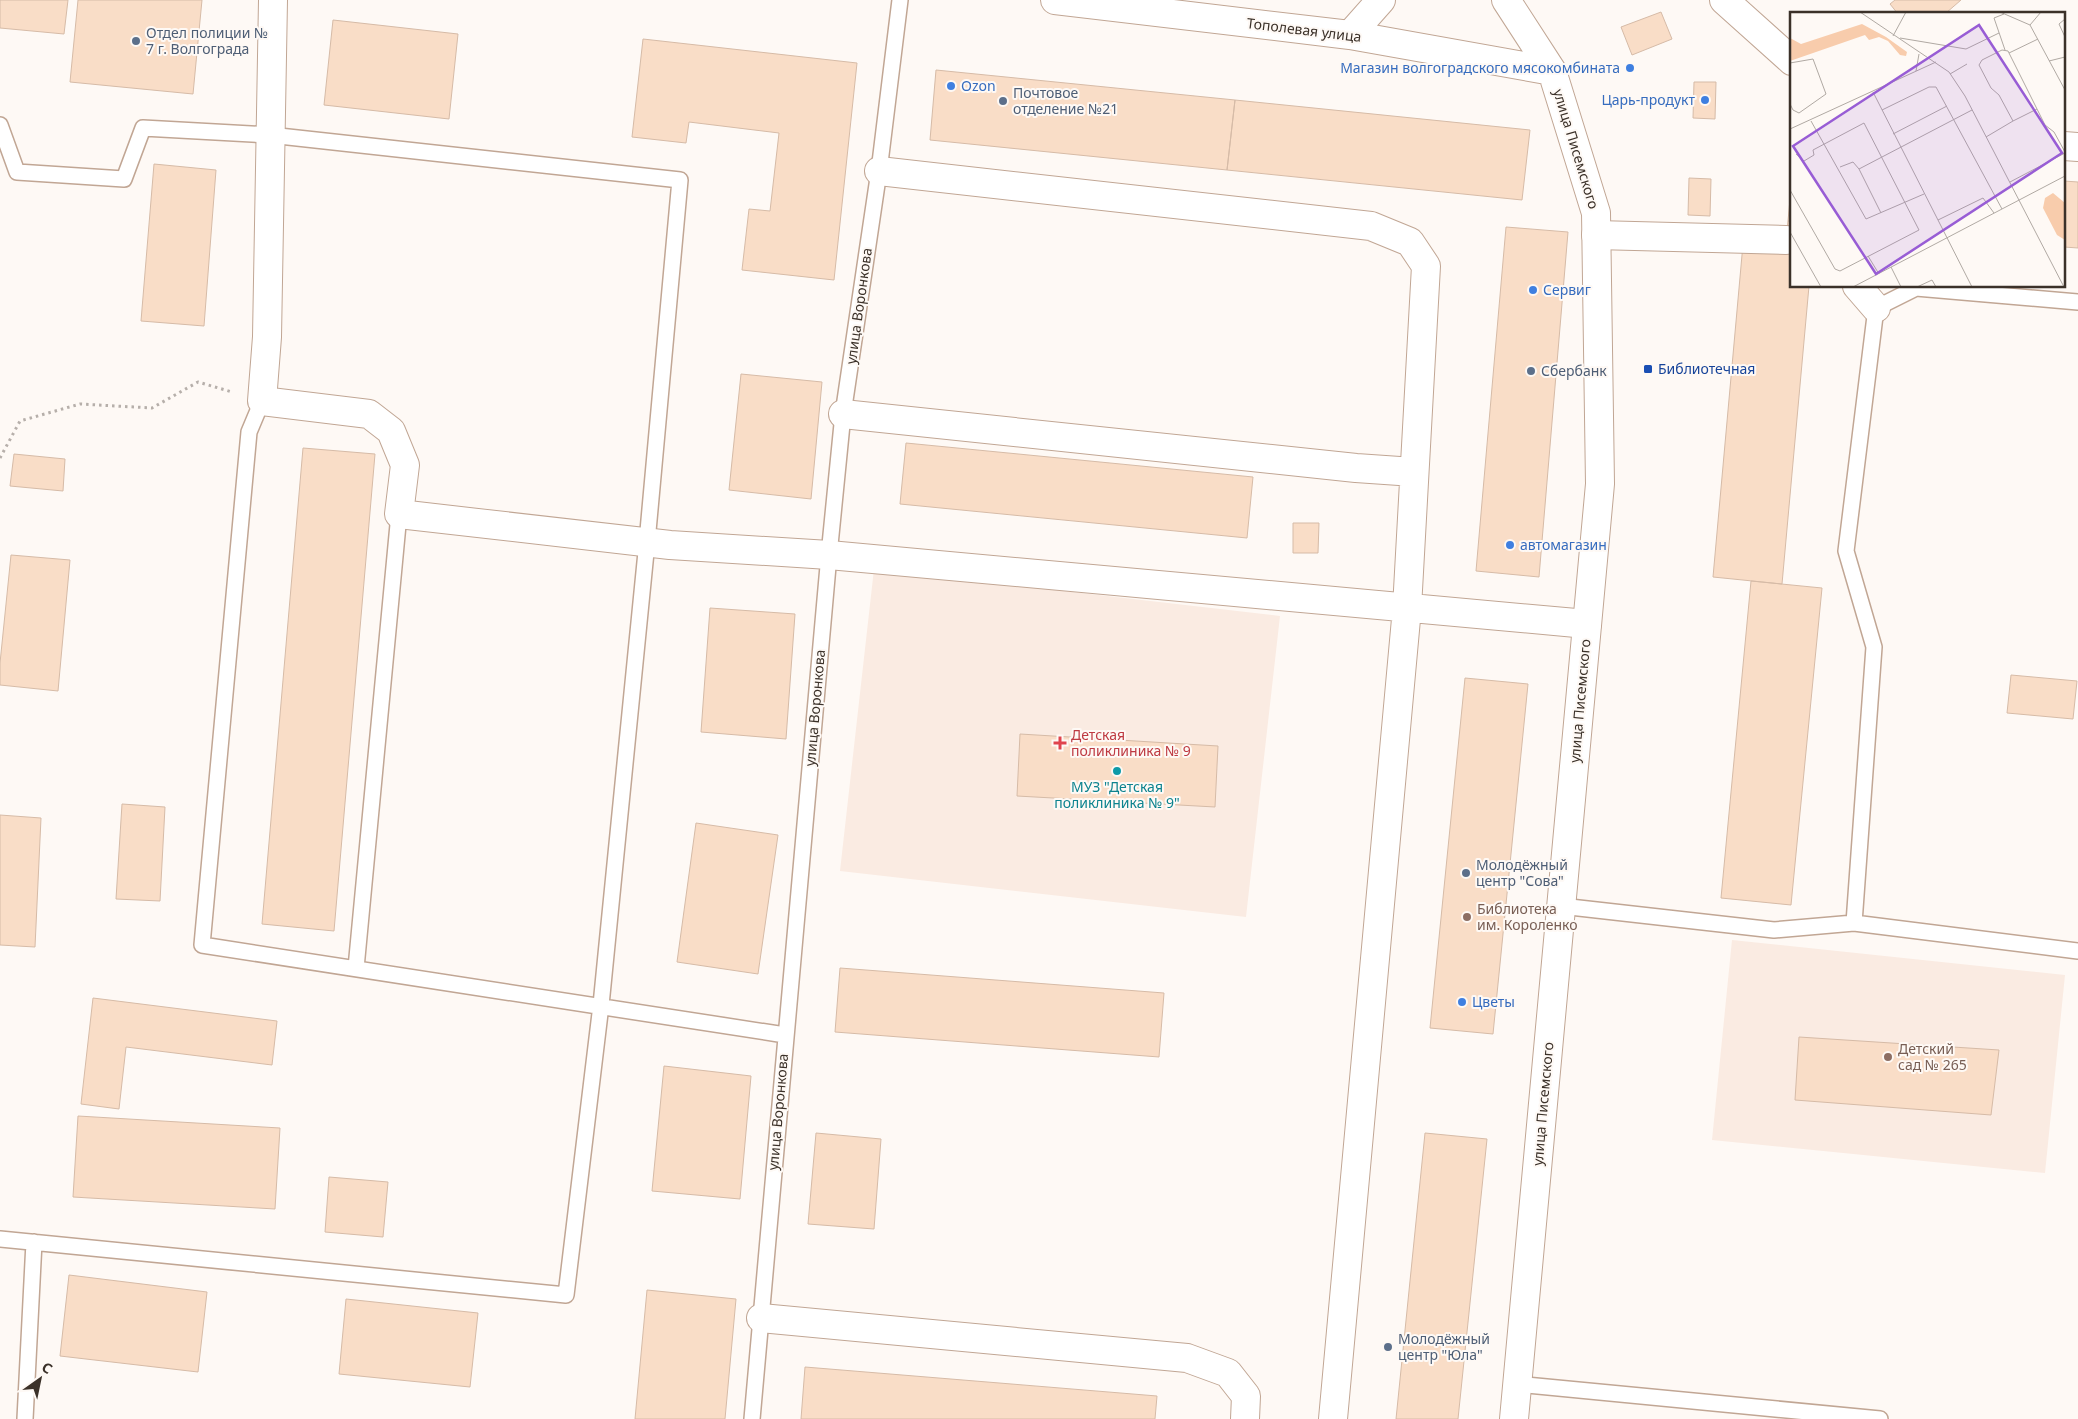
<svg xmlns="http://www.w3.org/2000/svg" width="2078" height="1419" viewBox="0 0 2078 1419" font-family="'Noto Sans',sans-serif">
  <rect width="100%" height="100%" fill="#fef9f5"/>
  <!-- built -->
  <path fill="#faebe2" d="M 874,569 L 1280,616 L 1246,917 L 840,871 Z
    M 1732,940 L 2065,975 L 2045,1173 L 1712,1140 Z"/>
  <!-- building -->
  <path fill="#f9ddc7" stroke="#d6bba7" d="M 0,0 L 68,0 L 64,34 L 0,28 Z
    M 78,0 L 202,0 L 193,94 L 70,82 Z
    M 1895,0 L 1961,0 L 1946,13 L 1947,14 L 1898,14 L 1890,4 Z
    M 1661,12 L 1672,39 L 1632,55 L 1621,27 Z
    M 333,20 L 458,34 L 449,119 L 324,105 Z
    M 643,39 L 857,63 L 834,280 L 742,270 L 749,209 L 770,211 L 779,133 L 689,122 L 686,143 L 632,137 Z
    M 936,70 L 1235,100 L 1227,170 L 930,140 Z
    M 1694,82 L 1716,82 L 1715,119 L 1693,118 Z
    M 1235,100 L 1530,130 L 1522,200 L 1227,170 Z
    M 154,164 L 216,170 L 204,326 L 141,321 Z
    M 1792,177 L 1792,221 L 1788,221 Z
    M 1689,178 L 1711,179 L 1710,216 L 1688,215 Z
    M 2064,181 L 2078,182 L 2078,248 L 2064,247 Z
    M 1788,221 L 1792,221 L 1792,286 L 1809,286 L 1782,584 L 1713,577 L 1743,244 L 1785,248 Z
    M 1506,227 L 1568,232 L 1539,577 L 1476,571 Z
    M 741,374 L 822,382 L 811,499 L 729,490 Z
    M 906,443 L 1253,477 L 1247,538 L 900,504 Z
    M 303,448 L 375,454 L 334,931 L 262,924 Z
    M 14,454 L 65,459 L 63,491 L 10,486 Z
    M 1293,523 L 1319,523 L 1318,553 L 1293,553 Z
    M 11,555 L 70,560 L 58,691 L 0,685 L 0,663 Z
    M 1751,581 L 1822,588 L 1791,905 L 1721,898 Z
    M 710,608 L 795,614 L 786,739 L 701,732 Z
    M 2011,675 L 2077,681 L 2073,719 L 2007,713 Z
    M 1465,678 L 1528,684 L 1493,1034 L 1430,1028 Z
    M 1020,734 L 1218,746 L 1215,807 L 1017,796 Z
    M 122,804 L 165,807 L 160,901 L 116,899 Z
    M 0,815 L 41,818 L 35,947 L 0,945 Z
    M 696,823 L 778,835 L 758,974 L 677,962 Z
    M 840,968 L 1164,993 L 1159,1057 L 835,1032 Z
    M 93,998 L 277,1021 L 272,1065 L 126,1047 L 119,1109 L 81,1104 Z
    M 1799,1037 L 1999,1050 L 1991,1115 L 1795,1100 Z
    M 664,1066 L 751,1076 L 740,1199 L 652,1191 Z
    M 78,1116 L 280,1128 L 275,1209 L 73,1197 Z
    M 816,1133 L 881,1139 L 874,1229 L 808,1224 Z
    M 1425,1133 L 1487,1139 L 1458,1419 L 1396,1419 Z
    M 329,1177 L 388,1182 L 383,1237 L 325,1232 Z
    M 69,1275 L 207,1292 L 198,1372 L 60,1356 Z
    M 647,1290 L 736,1299 L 725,1419 L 635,1419 Z
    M 346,1299 L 478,1313 L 470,1387 L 339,1374 Z
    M 805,1367 L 1157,1396 L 1155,1419 L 801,1419 Z"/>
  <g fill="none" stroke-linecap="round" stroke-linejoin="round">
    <defs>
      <path id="lane" d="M 0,125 L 17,172 L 124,179 L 143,128 L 270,135 L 680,180 L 647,542 L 601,1005 L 566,1295 L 0,1239
        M 2078,302 L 1916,288 L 1876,308 L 1846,551 L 1874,647 L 1854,923 L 2078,951
        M 262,401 L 249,432 L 202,945 L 785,1035
        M 1561,906 L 1774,930 L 1854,923
        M 356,968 L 399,514
        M 1517,1384 L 1880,1419
        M 25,1419 L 34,1242
        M 752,1419 L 829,555 L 843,414 L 879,171 L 900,0"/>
      <path id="street" d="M 273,0 L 267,337 L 262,401 L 369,414 L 391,431 L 405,465 L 399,514 L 670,545 L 829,555 L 1587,624
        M 1724,0 L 1792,61
        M 2064,146 L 2078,147
        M 879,171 L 1371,226 L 1410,242 L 1426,266 L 1407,608 L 1333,1419
        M 1596,235 L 1786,240
        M 1857,286 L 1876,308
        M 843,414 L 1356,468 L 1414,472
        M 761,1318 L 1187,1358 L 1228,1373 L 1246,1396 L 1245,1419"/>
      <path id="secondary" d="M 1055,0 L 1350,35 L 1552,71
        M 1506,0 L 1552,71 L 1596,213 L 1600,484 L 1514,1419
        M 1350,35 L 1381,0"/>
    </defs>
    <!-- lane casing -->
    <use href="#lane" stroke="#c1a694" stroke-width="18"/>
    <!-- street casing -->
    <use href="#street" stroke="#c1a694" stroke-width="30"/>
    <!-- secondary casing -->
    <use href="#secondary" stroke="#c1a694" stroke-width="30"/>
    <!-- path -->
    <path stroke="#b6afaa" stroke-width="3" stroke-dasharray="2.5 4" stroke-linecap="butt" d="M 0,458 L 20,421 L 80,404 L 152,408 L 198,382 L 232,392"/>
    <!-- lane -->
    <use href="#lane" stroke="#fff" stroke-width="15"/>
    <!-- street -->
    <use href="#street" stroke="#fff" stroke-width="28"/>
    <!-- secondary -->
    <use href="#secondary" stroke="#fff" stroke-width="28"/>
  </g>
  <!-- markers -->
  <g fill="#5c6f8a" stroke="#fef9f5" stroke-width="2">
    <circle cx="136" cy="41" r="5"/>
    <circle cx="1003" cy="101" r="5"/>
    <circle cx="1531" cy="371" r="5"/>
    <circle cx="1466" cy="873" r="5"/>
    <circle cx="1388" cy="1347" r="5"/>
  </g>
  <g fill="#3f7fe0" stroke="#fef9f5" stroke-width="2">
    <circle cx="1630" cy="68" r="5"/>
    <circle cx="951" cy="86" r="5"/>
    <circle cx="1705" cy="100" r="5"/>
    <circle cx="1533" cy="290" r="5"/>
    <circle cx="1510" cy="545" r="5"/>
    <circle cx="1462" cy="1002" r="5"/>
  </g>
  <rect fill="#1a4fb4" stroke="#fef9f5" stroke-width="2" x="1643" y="364" width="10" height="10" rx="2.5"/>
  <path fill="#e0444e" stroke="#fef9f5" stroke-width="2" d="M1057.5 735.5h5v5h5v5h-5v5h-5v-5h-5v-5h5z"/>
  <circle fill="#0f9aa8" stroke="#fef9f5" stroke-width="2" cx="1117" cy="771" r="5"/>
  <g fill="#8d6e63" stroke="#fef9f5" stroke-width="2">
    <circle cx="1467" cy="917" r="5"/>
    <circle cx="1888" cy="1057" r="5"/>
  </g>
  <g text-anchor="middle" stroke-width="4" stroke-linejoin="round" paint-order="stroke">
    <!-- street labels -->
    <g font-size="14" fill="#3b3129" stroke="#fef9f5">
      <text transform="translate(1304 30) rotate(7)" y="5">Тополевая улица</text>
      <text transform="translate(1576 149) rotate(73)" y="5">улица Писемского</text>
      <text transform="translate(859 306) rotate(-82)" y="5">улица Воронкова</text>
      <text transform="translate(1580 701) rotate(-85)" y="5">улица Писемского</text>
      <text transform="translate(815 708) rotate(-85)" y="5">улица Воронкова</text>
      <text transform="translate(1543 1104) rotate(-85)" y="5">улица Писемского</text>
      <text transform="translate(778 1112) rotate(-85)" y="5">улица Воронкова</text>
    </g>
    <!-- service labels -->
    <g font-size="14" fill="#4e5e75" stroke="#fef9f5" text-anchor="start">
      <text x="146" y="38">Отдел полиции №<tspan x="146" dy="16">7 г. Волгограда</tspan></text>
      <text x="1013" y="98">Почтовое<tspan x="1013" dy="16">отделение №21</tspan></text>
      <text x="1541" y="376">Сбербанк</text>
      <text x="1476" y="870">Молодёжный<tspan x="1476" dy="16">центр "Сова"</tspan></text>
      <text x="1398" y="1344">Молодёжный<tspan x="1398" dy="16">центр "Юла"</tspan></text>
    </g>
    <!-- shop labels -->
    <g font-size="14" fill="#366cbe" stroke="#fef9f5" text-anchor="start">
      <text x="1620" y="73" text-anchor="end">Магазин волгоградского мясокомбината</text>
      <text x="961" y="91">Ozon</text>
      <text x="1695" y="105" text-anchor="end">Царь-продукт</text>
      <text x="1543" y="295">Сервиг</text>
      <text x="1520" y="550">автомагазин</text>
      <text x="1472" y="1007">Цветы</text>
    </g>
    <!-- transit labels -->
    <g font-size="14" fill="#164399" stroke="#fef9f5" text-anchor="start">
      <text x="1658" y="374">Библиотечная</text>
    </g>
    <!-- health labels -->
    <g font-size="14" fill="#be3a42" stroke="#fef9f5" text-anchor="start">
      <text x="1071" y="740">Детская<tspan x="1071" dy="16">поликлиника № 9</tspan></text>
    </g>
    <!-- culture labels -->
    <g font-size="14" fill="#0d838f" stroke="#fef9f5">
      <text x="1117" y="792">МУЗ "Детская<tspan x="1117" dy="16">поликлиника № 9"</tspan></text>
    </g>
    <!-- education labels -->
    <g font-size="14" fill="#785e54" stroke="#fef9f5" text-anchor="start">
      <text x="1477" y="914">Библиотека<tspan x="1477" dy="16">им. Короленко</tspan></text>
      <text x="1898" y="1054">Детский<tspan x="1898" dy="16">сад № 265</tspan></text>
    </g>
  </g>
  <!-- overview -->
  <g transform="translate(1790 12)">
    <rect width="275" height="275" fill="#fef9f5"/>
    <path d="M 72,12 L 96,25 L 117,40 L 116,44 L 110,43 L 98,29 L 89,25 L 79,28 L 75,23 L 0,49 L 0,26 L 11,32 ZM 263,181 L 275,191 L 275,228 L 267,223 L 253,196 L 255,186 Z" fill="#f8ccac"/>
    <path fill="none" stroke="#b0a9a3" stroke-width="1" d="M 70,0 L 159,60 L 175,84 L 274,275M 210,0 L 240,13 L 251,0M 214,2 L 204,6 L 215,38M 275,7 L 269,12 L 275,25M 240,13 L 275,78M 103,24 L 116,0M 110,26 L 176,37 L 209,21M 219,41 L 248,27M 259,49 L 275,45M 0,51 L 23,47 L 36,82 L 9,101 L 3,98 L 0,92M 126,59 L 129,42M 160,62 L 177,52M 83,80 L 182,275M 247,97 L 223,109 L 209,83 L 201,76 L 189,53 L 192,48 L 212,38 L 218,39 L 255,113 L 264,120 L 275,140M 92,98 L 139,75 L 146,75 L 212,197M 21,109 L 76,207 L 134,182M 0,117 L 146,50M 103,122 L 157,94M 196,125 L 223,109M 50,155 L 63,150 L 69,157 L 182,98M 69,157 L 91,201M 220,170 L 275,141M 0,178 L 45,257 L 50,259 L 129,218 L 74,111 L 23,138 L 24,143 L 14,149 L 6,142M 148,208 L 193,186 L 204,201M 0,220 L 31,275M 78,244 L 89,262M 101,255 L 111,275M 63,275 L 275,164M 127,275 L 142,268 L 146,275"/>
    <path fill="#985dd5" fill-opacity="0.15" stroke="#985dd5" stroke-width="2.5" d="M 189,13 L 272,141 L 86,262 L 3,134 Z"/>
    <rect width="275" height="275" fill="none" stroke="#3b3129" stroke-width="2.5"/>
  </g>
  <!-- north arrow -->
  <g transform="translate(40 1379) rotate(33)" stroke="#fef9f5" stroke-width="4" paint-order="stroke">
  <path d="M0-4L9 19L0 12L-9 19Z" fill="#3b3129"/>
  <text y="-8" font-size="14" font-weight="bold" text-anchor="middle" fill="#3b3129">С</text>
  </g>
</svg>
